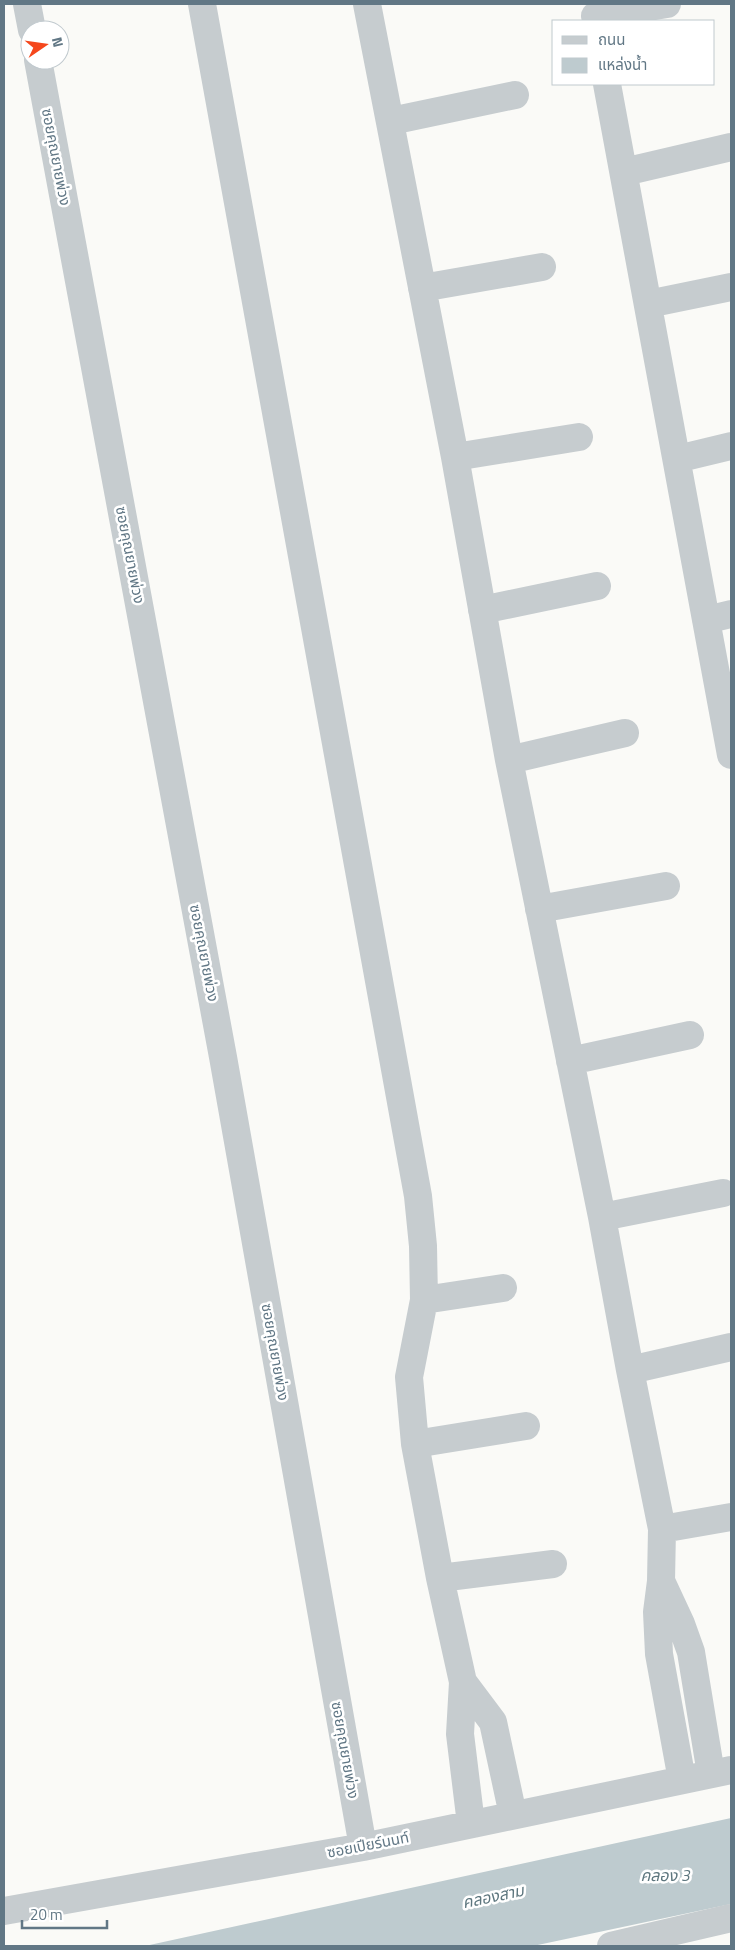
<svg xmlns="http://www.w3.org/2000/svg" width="735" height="1950" viewBox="0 0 735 1950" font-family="'Titillium Web','Noto Sans Thai',sans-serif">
  <rect width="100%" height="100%" fill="#fafaf7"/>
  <!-- water -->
  <path fill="#becbcf" d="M 731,1818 L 731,1904 L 533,1946 L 145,1946 Z"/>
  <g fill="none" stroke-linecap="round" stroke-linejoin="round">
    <!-- minor -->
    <path stroke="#c6cccf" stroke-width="28" d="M 27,4 L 32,30
      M 202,4 L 418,1196 L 423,1246 L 424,1300 L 409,1377 L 415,1444 L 440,1578 L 463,1682 L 460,1734 L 471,1824
      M 367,4 L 455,457 L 509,760 L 602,1217 L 630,1370 L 662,1529 L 661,1581 L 657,1612 L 659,1654 L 682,1780
      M 595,16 L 667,4
      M 38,60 L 223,1057 L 363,1847
      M 607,84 L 731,755
      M 391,121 L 515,95
      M 624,172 L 731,147
      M 422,288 L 542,267
      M 648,304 L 731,287
      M 455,457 L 579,437
      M 677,459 L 731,446
      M 482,610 L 597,586
      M 706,620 L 731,614
      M 509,760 L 625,733
      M 539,909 L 666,886
      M 570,1061 L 690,1035
      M 602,1217 L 723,1193
      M 424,1300 L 503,1288
      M 630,1370 L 731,1347
      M 415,1444 L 526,1426
      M 662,1529 L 731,1517
      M 440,1578 L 553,1564
      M 661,1581 L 681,1624 L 691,1652 L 711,1774
      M 463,1682 L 493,1722 L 513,1815
      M 4,1911 L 363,1847 L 731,1770
      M 611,1946 L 731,1918"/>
  </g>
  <g text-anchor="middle" stroke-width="5" stroke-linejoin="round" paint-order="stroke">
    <!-- street labels -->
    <g font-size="15" fill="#617785" stroke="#fff">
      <text transform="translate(56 157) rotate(79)" y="5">ซอยคุณยายพ่วง</text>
      <text transform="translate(130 555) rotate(79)" y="5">ซอยคุณยายพ่วง</text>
      <text transform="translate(204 953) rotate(79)" y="5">ซอยคุณยายพ่วง</text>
      <text transform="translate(275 1352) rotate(80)" y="5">ซอยคุณยายพ่วง</text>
      <text transform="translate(345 1750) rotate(80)" y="5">ซอยคุณยายพ่วง</text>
      <text transform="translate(368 1845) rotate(-11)" y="5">ซอยเปียร์นนท์</text>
    </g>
    <!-- water labels -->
    <g font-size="16" font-style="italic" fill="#5d767e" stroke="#fff">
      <text x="665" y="1881">คลอง 3</text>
      <text transform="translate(493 1896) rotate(-12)" y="6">คลองสาม</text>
    </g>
  </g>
  <!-- border -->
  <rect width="735" height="1950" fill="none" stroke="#617785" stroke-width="10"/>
  <!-- legend -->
  <rect x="552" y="20" width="162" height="65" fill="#ffffff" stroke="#c0c9ce"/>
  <rect x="562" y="36" width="25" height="8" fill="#c6cccf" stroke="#c0c9ce"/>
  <text x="598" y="45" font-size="15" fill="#617785">ถนน</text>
  <rect x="562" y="58" width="25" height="15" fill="#becbcf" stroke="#c0c9ce"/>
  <text x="598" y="70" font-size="15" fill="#617785">แหล่งน้ำ</text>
  <!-- north arrow -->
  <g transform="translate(45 45) rotate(77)"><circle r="24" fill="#ffffff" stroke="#c0c9ce"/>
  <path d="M0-4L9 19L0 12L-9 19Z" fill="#f5471c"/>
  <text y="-8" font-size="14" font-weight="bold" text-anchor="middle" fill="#617785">N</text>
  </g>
  <!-- scale -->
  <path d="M22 1920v8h85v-8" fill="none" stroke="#617785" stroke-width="2.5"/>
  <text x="30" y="1920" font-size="15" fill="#617785" stroke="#ffffff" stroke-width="4" paint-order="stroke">20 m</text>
</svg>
